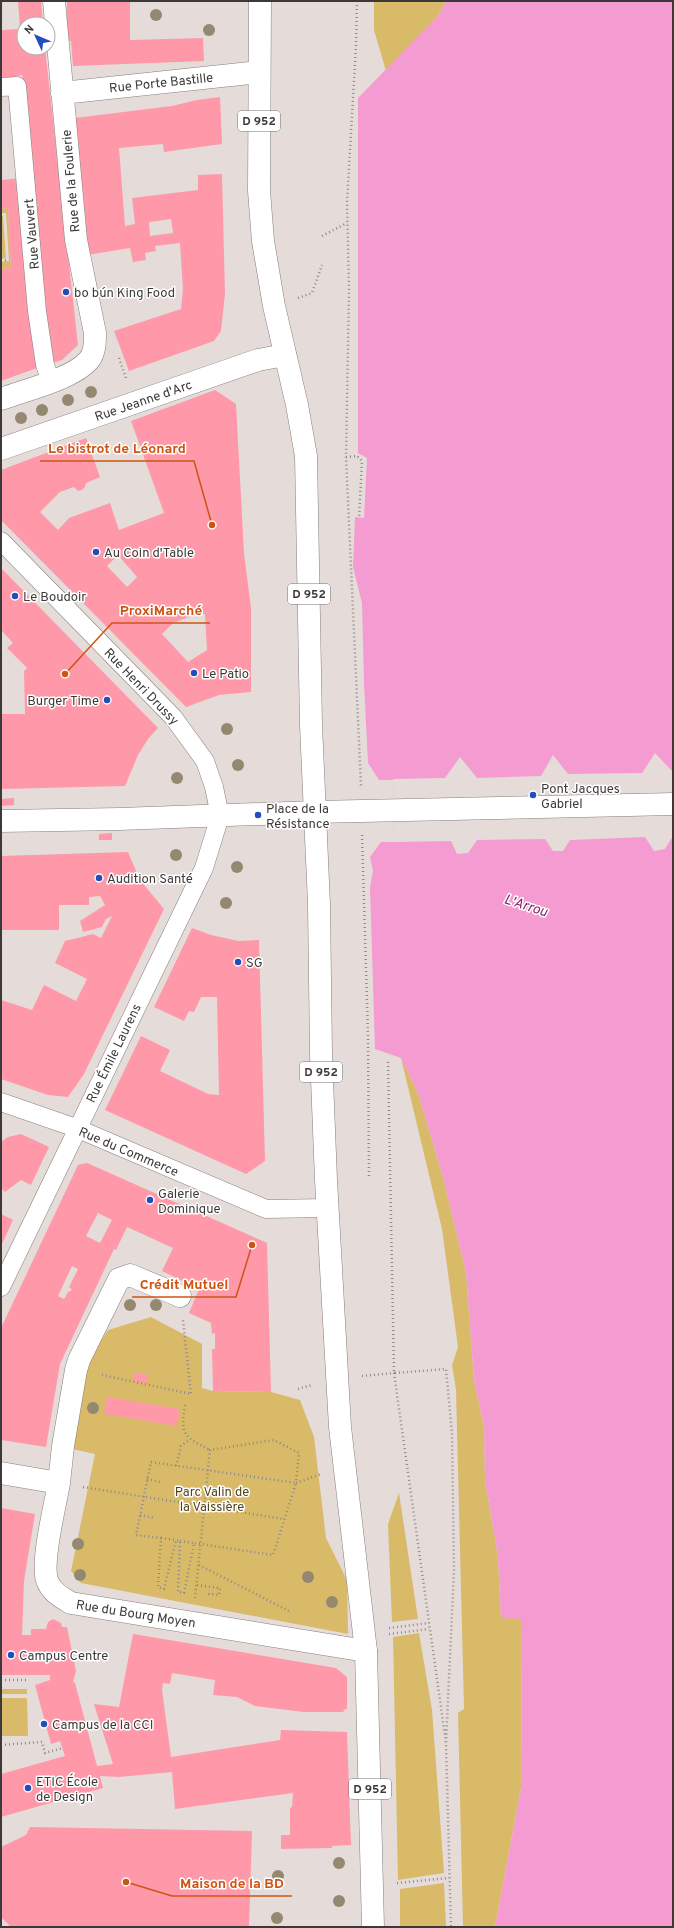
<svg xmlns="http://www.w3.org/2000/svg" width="674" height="1928" viewBox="0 0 674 1928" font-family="Overpass,sans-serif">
  <rect width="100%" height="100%" fill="#e5dcda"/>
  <!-- green -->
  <path fill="#d8ba69" d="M 374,1 L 446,1 L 438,16 L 386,71 L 374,30 Z
    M 8,208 L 11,268 L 1,269 L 1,262 L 9,261 L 6,213 L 1,213 L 1,209 Z
    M 1,216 L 3,216 L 6,258 L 1,259 Z
    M 401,1058 L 418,1093 L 443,1177 L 466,1272 L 474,1380 L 484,1427 L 485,1480 L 498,1556 L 501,1618 L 522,1618 L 521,1788 L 495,1927 L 463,1927 L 458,1713 L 464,1709 L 456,1390 L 452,1365 L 458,1347 L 442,1229 Z
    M 151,1317 L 202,1344 L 202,1388 L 213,1391 L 271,1392 L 300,1400 L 314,1437 L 326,1538 L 347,1580 L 348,1634 L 81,1583 L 71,1571 L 95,1454 L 72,1449 L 86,1364 L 108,1330 Z
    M 399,1493 L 418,1619 L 392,1622 L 388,1524 Z
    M 419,1633 L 432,1710 L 444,1873 L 398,1880 L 393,1637 Z
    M 1,1689 L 27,1689 L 27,1694 L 1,1694 Z
    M 1,1698 L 27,1698 L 28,1736 L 1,1736 Z
    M 444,1883 L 446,1927 L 400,1927 L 400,1889 Z"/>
  <!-- water -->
  <path fill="#f49cd1" d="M 446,1 L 673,1 L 673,1927 L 495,1927 L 521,1788 L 522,1619 L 501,1618 L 498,1556 L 485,1480 L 484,1427 L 474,1380 L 466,1272 L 443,1177 L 418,1093 L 401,1058 L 375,1049 L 370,887 L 373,871 L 370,857 L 381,842 L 394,842 L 393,780 L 379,780 L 368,763 L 364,683 L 362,603 L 353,567 L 355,517 L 364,518 L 367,458 L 358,453 L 358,98 L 438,16 Z"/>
  <!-- pier -->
  <path fill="#e5dcda" d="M 655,753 L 673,772 L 673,836 L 665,849 L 654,851 L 645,837 L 570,840 L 563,851 L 553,851 L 545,839 L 477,840 L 468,853 L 457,854 L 451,841 L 394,842 L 393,779 L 445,778 L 460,757 L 477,778 L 541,776 L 553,755 L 568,774 L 642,773 Z"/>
  <!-- building -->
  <path fill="#ff98a8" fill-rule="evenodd" d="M 18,1 L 41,1 L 43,24 L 24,24 L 24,48 L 45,48 L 78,345 L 62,360 L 52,363 L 42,278 L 22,75 L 1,80 L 1,30 L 20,29 Z
    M 67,1 L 130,1 L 130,40 L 203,38 L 204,61 L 73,66 L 71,41 L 66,41 Z
    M 220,97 L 222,144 L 164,152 L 163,144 L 119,148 L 125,226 L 135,224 L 132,198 L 198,190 L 198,175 L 222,174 L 225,294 L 221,331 L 214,341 L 129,371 L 114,331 L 181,309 L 183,289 L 180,243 L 155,246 L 156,251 L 145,253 L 146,260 L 133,262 L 130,248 L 87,255 L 75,118 L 172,106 L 197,100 ZM 171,219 L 173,233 L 150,236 L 149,222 Z
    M 21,178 L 37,368 L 1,381 L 1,269 L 11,268 L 8,208 L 1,209 L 1,180 Z
    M 215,390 L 236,404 L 244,553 L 251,608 L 251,692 L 219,695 L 186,707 L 1,520 L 1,470 L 86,438 L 100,477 L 86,483 L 85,487 L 82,490 L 78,491 L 74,487 L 60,492 L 40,512 L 58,530 L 69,518 L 110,503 L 119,530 L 164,513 L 131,421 ZM 118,555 L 137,577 L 127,587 L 107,566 ZM 197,614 L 205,614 L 207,650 L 188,662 L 162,634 L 173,623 Z
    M 1,568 L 158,728 L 148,739 L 138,755 L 125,786 L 1,789 L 1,714 L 25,714 L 24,671 L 27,668 L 7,648 L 13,643 L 1,630 Z
    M 14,798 L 14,805 L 1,806 L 1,799 Z
    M 112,833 L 112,840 L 99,840 L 99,834 Z
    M 128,852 L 140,880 L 164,909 L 84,1074 L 68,1097 L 48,1095 L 1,1079 L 1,1000 L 32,1010 L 44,985 L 76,1001 L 87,979 L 55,963 L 65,941 L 93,934 L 101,938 L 112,916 L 106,919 L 102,927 L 83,932 L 80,921 L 105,905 L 100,896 L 89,897 L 89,905 L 59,905 L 59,930 L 2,930 L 1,933 L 1,856 Z
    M 192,928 L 211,935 L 238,941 L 259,940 L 265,1161 L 246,1174 L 105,1110 L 141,1036 L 170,1050 L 160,1071 L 208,1094 L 219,1095 L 217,997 L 201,997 L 194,1012 L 189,1011 L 184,1021 L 154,1007 Z
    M 21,1134 L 49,1147 L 31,1185 L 21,1180 L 5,1192 L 1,1188 L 1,1142 L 8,1137 Z
    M 87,1163 L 267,1243 L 271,1392 L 213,1391 L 212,1349 L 215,1349 L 215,1333 L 212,1334 L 211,1323 L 189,1313 L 199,1289 L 162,1271 L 173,1248 L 127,1227 L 116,1250 L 114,1249 L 60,1364 L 46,1447 L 1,1440 L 1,1328 L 78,1165 ZM 98,1213 L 112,1220 L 100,1243 L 86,1236 ZM 72,1266 L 78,1269 L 69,1287 L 72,1290 L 68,1292 L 64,1299 L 58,1296 Z
    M 1,1214 L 13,1220 L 1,1246 Z
    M 135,1372 L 148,1375 L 146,1384 L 133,1381 Z
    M 107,1397 L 180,1409 L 177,1426 L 104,1414 Z
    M 1,1508 L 35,1514 L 24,1581 L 22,1635 L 31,1635 L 31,1629 L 46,1629 L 48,1622 L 53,1619 L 61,1623 L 62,1627 L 67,1627 L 76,1671 L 73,1682 L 75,1683 L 97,1766 L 113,1764 L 94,1704 L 119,1707 L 133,1634 L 336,1668 L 347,1677 L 347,1709 L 345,1709 L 343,1712 L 304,1712 L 255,1706 L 237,1697 L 213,1695 L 215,1680 L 172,1673 L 170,1684 L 163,1683 L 162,1690 L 171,1757 L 280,1740 L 281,1730 L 347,1732 L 351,1845 L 332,1846 L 332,1848 L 281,1849 L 281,1835 L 290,1835 L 290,1808 L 292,1807 L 293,1793 L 175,1809 L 172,1772 L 119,1777 L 100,1776 L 103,1788 L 1,1817 L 1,1774 L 65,1756 L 60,1741 L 51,1744 L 35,1685 L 50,1680 L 50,1675 L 1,1675 Z
    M 30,1827 L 252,1831 L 249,1927 L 11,1927 L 1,1917 L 1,1847 L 26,1835 Z"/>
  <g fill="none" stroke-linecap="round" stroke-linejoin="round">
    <defs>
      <path id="pedestrian" d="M 1,87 L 17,86 L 37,311 L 45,365 L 51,381
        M 1,541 L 173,717 L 205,761 L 214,787 L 220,816 L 204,868 L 1,1287
        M 1,1102 L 76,1128 L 266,1209 L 327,1208"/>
      <path id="minor" d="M 62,93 L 259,72
        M 1,399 C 25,390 73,379 89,360 C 95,352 95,343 95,333 L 76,240 L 54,1
        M 1,449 L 258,360 L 285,355
        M 1,821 L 120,819 L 315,812
        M 1,1473 L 59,1483 C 55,1506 41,1561 47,1580 C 51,1592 61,1597 71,1603 L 366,1651
        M 59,1483 L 63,1446 L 76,1370 L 79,1360 L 119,1279 L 130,1275 L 180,1296"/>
      <path id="secondary" d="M 315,812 L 673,804"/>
      <path id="primary" d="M 260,1 L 259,191 L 263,241 L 274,306 L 297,405 L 306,456 L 311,725 L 319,904 L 321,1054 L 326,1180 L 340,1427 L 366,1651 L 373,1927"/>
    </defs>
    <!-- pedestrian casing -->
    <use href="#pedestrian" stroke="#857e7c" stroke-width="19"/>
    <!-- minor casing -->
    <use href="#minor" stroke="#857e7c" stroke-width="23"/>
    <!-- secondary casing -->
    <use href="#secondary" stroke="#857e7c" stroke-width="23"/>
    <!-- primary casing -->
    <use href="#primary" stroke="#857e7c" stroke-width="23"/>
    <!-- path -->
    <path stroke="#8f8987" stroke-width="2.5" stroke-dasharray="1 3" stroke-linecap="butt" d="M 357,1 L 356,45 L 347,203 L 349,290 L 346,457 L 361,786
      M 1,2 L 1,20
      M 322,236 L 347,223
      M 1,261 L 8,260
      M 298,298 L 312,293 L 322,265
      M 119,358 L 126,378
      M 346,457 L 357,456 L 362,461 L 359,518
      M 362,835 L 368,1034 L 369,1179
      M 388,1062 L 394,1373 L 446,1369 L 452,1433 L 454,1570 L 446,1743
      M 102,1375 L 191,1394 L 183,1320
      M 362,1376 L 394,1373 L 446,1743 L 451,1927
      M 298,1389 L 312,1385
      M 185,1405 C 180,1435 184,1437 210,1450
      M 151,1462 L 296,1483 L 273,1555 L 194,1543 L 184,1593 L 178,1592 L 180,1541 L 176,1540 L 164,1589 L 158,1587 L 161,1538 L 136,1535 Z
      M 176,1466 L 181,1446 L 189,1440
      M 147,1479 L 160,1482
      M 83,1487 L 284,1519
      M 140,1515 L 154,1518
      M 161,1538 L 176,1540
      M 180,1541 L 194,1543
      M 199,1565 L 291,1612
      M 197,1585 L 220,1588 L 219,1595 L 209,1594 L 209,1590
      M 195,1598 L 210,1450 L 274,1440 L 299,1453 L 296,1483 L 321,1474
      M 389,1628 L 429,1623
      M 389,1634 L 429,1629
      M 1,1680 L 27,1680
      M 1,1745 L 42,1742 L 45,1753 L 63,1748
      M 397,1883 L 449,1878"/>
    <!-- pedestrian -->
    <use href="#pedestrian" stroke="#fff" stroke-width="18"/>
    <!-- minor -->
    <use href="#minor" stroke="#fff" stroke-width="22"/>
    <!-- secondary -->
    <use href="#secondary" stroke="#fff" stroke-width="22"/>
    <!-- primary -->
    <use href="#primary" stroke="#fff" stroke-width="22"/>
  </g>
  <!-- trees -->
  <g fill="#948870">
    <circle cx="156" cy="15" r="6"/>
    <circle cx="209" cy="30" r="6"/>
    <circle cx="91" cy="392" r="6"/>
    <circle cx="68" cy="400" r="6"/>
    <circle cx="42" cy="410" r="6"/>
    <circle cx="21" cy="418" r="6"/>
    <circle cx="227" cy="729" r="6"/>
    <circle cx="238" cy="765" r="6"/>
    <circle cx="177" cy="778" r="6"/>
    <circle cx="176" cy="855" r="6"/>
    <circle cx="237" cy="867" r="6"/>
    <circle cx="226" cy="903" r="6"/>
    <circle cx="130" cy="1305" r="6"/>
    <circle cx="156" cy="1305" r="6"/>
    <circle cx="93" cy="1408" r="6"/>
    <circle cx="78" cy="1544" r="6"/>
    <circle cx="80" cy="1575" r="6"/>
    <circle cx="308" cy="1577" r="6"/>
    <circle cx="332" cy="1602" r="6"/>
    <circle cx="339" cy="1863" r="6"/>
    <circle cx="278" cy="1876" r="6"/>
    <circle cx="339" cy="1901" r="6"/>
    <circle cx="277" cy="1918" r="6"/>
  </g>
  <!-- markers -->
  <g fill="#224dbb" stroke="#fff" stroke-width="1.5">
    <circle cx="66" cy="292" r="4"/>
    <circle cx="96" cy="552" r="4"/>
    <circle cx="15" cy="596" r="4"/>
    <circle cx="194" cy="673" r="4"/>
    <circle cx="107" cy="700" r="4"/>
    <circle cx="533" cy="795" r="4"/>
    <circle cx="258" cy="815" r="4"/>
    <circle cx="99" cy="878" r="4"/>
    <circle cx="238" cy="962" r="4"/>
    <circle cx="150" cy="1200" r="4"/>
    <circle cx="11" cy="1655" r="4"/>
    <circle cx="44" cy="1724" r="4"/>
    <circle cx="28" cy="1788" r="4"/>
  </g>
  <g text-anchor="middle" stroke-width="3" stroke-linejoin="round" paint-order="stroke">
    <!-- shield labels -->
    <g fill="#fff" stroke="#767474" stroke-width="1">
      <rect x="238" y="111" width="42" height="20" rx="3"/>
      <rect x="288" y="584" width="42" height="20" rx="3"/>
      <rect x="300" y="1062" width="42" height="20" rx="3"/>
      <rect x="349" y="1779" width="42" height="20" rx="3"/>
    </g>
    <g font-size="12" font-weight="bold" fill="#3c3938">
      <text x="259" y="125">D 952</text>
      <text x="309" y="598">D 952</text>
      <text x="321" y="1076">D 952</text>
      <text x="370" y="1793">D 952</text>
    </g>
    <!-- street labels -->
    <g font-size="13" fill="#3c3938" stroke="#fff">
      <text transform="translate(161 82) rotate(-6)" y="5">Rue Porte Bastille</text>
      <text transform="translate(70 181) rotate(-95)" y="5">Rue de la Foulerie</text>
      <text transform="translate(31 234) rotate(-95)" y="5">Rue Vauvert</text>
      <text transform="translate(143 400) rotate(-19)" y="5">Rue Jeanne d'Arc</text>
      <text transform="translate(142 686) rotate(46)" y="5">Rue Henri Drussy</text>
      <text transform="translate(113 1053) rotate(-64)" y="5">Rue Émile Laurens</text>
      <text transform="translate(129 1151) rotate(23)" y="5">Rue du Commerce</text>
      <text transform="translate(136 1613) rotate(9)" y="5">Rue du Bourg Moyen</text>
    </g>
    <!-- poi labels -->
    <g font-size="13" fill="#3c3938" stroke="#fff" text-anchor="start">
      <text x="74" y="297">bo bún King Food</text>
      <text x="104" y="557">Au Coin d'Table</text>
      <text x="23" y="601">Le Boudoir</text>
      <text x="202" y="678">Le Patio</text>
      <text x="99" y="705" text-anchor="end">Burger Time</text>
      <text x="541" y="793">Pont Jacques<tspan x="541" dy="15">Gabriel</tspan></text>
      <text x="266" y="813">Place de la<tspan x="266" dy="15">Résistance</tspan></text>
      <text x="107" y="883">Audition Santé</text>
      <text x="246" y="967">SG</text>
      <text x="158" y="1198">Galerie<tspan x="158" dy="15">Dominique</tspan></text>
      <text x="19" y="1660">Campus Centre</text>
      <text x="52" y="1729">Campus de la CCI</text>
      <text x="36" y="1786">ETIC École<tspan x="36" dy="15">de Design</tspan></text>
    </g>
    <!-- park labels -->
    <g font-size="13" fill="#524319" stroke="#fff">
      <text x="212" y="1496">Parc Valin de<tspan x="212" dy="15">la Vaissière</tspan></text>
    </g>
    <!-- water labels -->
    <g font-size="14" font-style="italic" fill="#831e64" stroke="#fff">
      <text transform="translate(526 905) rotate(18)" y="5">L'Arrou</text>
    </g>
  </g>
  <!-- callouts -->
  <path fill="none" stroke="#ce5413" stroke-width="1.5" d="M212 525L194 461H40M65 674L112 623H210M252 1245L236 1297H132M126 1882L172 1896H292"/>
  <g fill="#ce5413" stroke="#fff" stroke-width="1.5">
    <circle cx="212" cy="525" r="4"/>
    <circle cx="65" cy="674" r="4"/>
    <circle cx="252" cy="1245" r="4"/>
    <circle cx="126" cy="1882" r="4"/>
  </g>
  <g font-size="14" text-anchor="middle" font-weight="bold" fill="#ce5413" stroke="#fff" stroke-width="3" stroke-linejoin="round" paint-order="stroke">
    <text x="117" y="453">Le bistrot de Léonard</text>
    <text x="161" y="615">ProxiMarché</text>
    <text x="184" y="1289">Crédit Mutuel</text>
    <text x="232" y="1888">Maison de la BD</text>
  </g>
  <!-- border -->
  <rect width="674" height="1928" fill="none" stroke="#3c3938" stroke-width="4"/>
  <!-- north arrow -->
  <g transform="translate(36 36) rotate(314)"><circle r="19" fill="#ffffff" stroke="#b1b0af"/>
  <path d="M0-3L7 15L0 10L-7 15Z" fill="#224dbb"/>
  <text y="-6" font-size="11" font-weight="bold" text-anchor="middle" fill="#3c3938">N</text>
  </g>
</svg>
